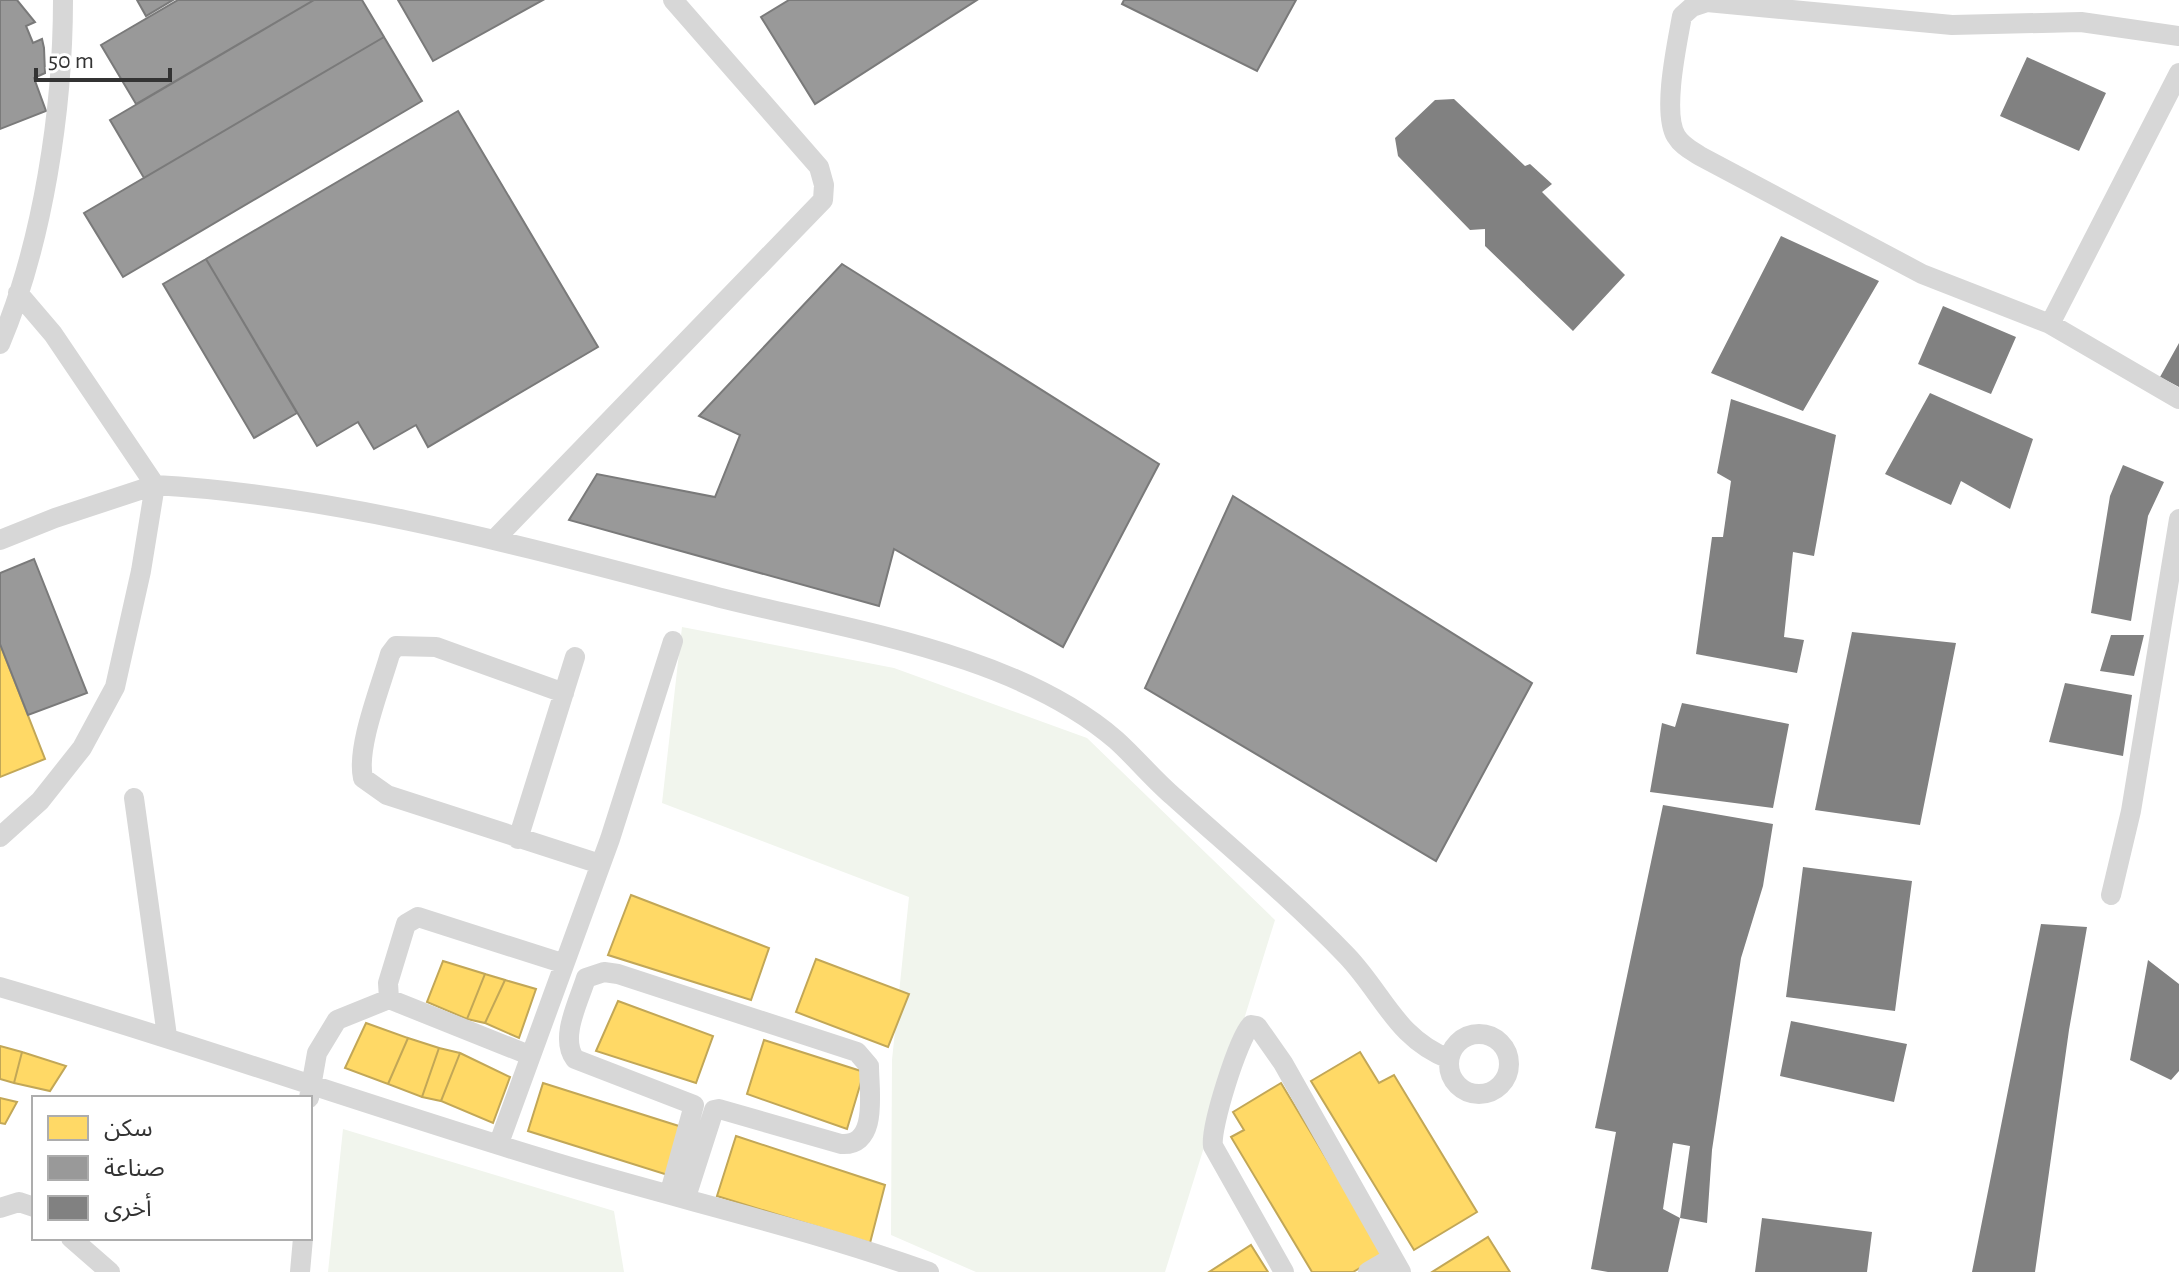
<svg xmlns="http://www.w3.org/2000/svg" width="2179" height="1272" viewBox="0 0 2179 1272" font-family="'Alegreya Sans','Noto Sans Arabic',sans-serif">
  <rect width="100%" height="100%" fill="#fff"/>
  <!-- green -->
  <path fill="#f1f5ed" d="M 682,627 L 894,668 L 1087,738 L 1275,920 L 1165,1272 L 976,1272 L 891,1235 L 892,1060 L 909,897 L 662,803 Z
    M 343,1129 L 614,1211 L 624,1272 L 328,1272 Z"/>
  <!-- homes -->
  <path fill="#ffd966" stroke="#c2a757" stroke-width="2" d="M 0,644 L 45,759 L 0,777 Z
    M 631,895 L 769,948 L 751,1000 L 608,955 Z
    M 816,959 L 909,994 L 888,1047 L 796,1012 Z
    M 443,961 L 485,974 L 467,1019 L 427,1002 Z
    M 485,974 L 505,980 L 485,1023 L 467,1019 Z
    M 505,980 L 536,989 L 519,1038 L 485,1023 Z
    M 618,1001 L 713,1036 L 696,1083 L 596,1051 Z
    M 366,1023 L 408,1038 L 388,1084 L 345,1068 Z
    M 408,1038 L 439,1048 L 422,1097 L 388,1084 Z
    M 764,1040 L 864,1072 L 847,1129 L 747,1094 Z
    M 0,1046 L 22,1052 L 14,1083 L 0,1079 Z
    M 439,1048 L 460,1053 L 441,1101 L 422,1097 Z
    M 22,1052 L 66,1066 L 50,1091 L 14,1083 Z
    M 1360,1052 L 1379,1083 L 1394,1075 L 1477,1212 L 1414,1250 L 1311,1081 Z
    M 460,1053 L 510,1077 L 493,1123 L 441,1101 Z
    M 543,1083 L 682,1127 L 671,1176 L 528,1131 Z
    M 1281,1083 L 1384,1254 L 1353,1272 L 1312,1272 L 1231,1137 L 1244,1130 L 1233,1112 Z
    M 0,1098 L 17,1102 L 5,1124 L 0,1123 Z
    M 736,1136 L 885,1185 L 870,1243 L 717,1196 Z
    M 1488,1237 L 1510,1272 L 1432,1272 Z
    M 1251,1245 L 1268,1272 L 1209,1272 Z"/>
  <!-- industry -->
  <path fill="#999" stroke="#7a7a7a" stroke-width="2" d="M 0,0 L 17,0 L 35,22 L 26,26 L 33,43 L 42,39 L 44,48 L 45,73 L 34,78 L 46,111 L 0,129 Z
    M 137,0 L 173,0 L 146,16 Z
    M 178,0 L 314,0 L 136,104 L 101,45 Z
    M 314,0 L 362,0 L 384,37 L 144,178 L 110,120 Z
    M 398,0 L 543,0 L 433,61 Z
    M 789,0 L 977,0 L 815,104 L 761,17 Z
    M 1124,0 L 1296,0 L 1257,71 L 1122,4 Z
    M 384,37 L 422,101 L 123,277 L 84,213 Z
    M 458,111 L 598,347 L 428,447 L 416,425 L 374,449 L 358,422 L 317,446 L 206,259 Z
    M 206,259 L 297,413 L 254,438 L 163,284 Z
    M 842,264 L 1159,464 L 1063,647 L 894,549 L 879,606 L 569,520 L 597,474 L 715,497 L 740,435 L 699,416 Z
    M 1233,496 L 1532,683 L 1436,861 L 1145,688 Z
    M 34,559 L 87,693 L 28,715 L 0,644 L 0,573 Z"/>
  <!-- building -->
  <path fill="#818181" d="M 2027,57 L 2106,93 L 2079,151 L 2000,116 Z
    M 1454,99 L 1525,166 L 1530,164 L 1552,184 L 1542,192 L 1625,275 L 1573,331 L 1485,246 L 1485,229 L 1470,230 L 1398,156 L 1395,138 L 1435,100 Z
    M 1781,236 L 1879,281 L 1803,411 L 1711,373 Z
    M 1943,306 L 2016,337 L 1991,394 L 1918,364 Z
    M 2179,343 L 2179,387 L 2160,377 Z
    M 1930,393 L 2033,439 L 2010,509 L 1961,481 L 1951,505 L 1885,474 Z
    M 1731,399 L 1836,435 L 1814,556 L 1793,552 L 1784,637 L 1804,640 L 1797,673 L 1696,654 L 1712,537 L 1723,537 L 1731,481 L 1717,473 Z
    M 2123,465 L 2164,482 L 2148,516 L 2131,621 L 2091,613 L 2110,496 Z
    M 1852,632 L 1956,643 L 1920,825 L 1815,810 Z
    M 2111,635 L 2144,635 L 2134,676 L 2100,671 Z
    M 2065,683 L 2132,695 L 2123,756 L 2049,742 Z
    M 1682,703 L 1789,724 L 1773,808 L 1650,792 L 1662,723 L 1675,727 Z
    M 1663,805 L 1773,824 L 1763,886 L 1741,958 L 1712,1150 L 1707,1223 L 1680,1218 L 1690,1146 L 1673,1143 L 1663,1209 L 1680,1218 L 1668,1272 L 1608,1272 L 1591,1269 L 1616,1132 L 1595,1128 Z
    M 1803,867 L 1912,881 L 1895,1011 L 1786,997 Z
    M 2041,924 L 2087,927 L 2069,1030 L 2035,1272 L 1972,1272 Z
    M 2148,960 L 2179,984 L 2179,1071 L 2171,1080 L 2130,1060 Z
    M 1791,1021 L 1907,1044 L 1894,1102 L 1780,1076 Z
    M 1762,1218 L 1872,1232 L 1867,1272 L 1755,1272 Z"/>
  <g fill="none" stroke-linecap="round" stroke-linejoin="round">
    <!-- minor -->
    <path stroke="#d7d7d7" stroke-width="20" d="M 2179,36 L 2081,22 L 1952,25 L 1707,2 L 1692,7 L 1682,16 C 1677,44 1662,112 1676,136 C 1682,146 1691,150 1700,156 L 1922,274 L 2050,324 L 2179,399
      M 18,293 L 53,334 L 155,485 C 349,496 538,551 725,599 C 850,630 1017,654 1116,740 C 1136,758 1153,779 1174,797 C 1232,849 1293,900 1347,956 C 1384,995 1396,1038 1449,1059
      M 2050,324 L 2179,73
      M 0,344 C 43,243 63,109 63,0
      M 0,540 L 55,518 L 155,485 L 141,571 L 115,687 L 82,748 L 40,801 L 0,837
      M 494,540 L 823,200 L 824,185 L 819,167 L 673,0
      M 564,693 L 436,647 L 396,646 L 390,654 C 381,686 356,747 363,778 L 387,795 L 600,864
      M 134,798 L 167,1036
      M 518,839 L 575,657
      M 2111,895 L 2131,811 L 2179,519
      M 0,987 C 182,1040 360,1103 541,1158 C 670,1198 802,1226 929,1272
      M1449 1064a30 30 0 1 1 60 0a30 30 0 1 1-60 0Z
      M 529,1055 L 389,999 L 388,983 L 406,924 L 418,917 L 562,963
      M 309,1098 L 317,1053 L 337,1020 L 389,999
      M 499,1143 L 610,839 L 673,641
      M 670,1192 L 694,1105 L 575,1059 C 559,1038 579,1001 586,978 L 604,972 L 618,974 L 857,1052 L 869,1066 C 869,1091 879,1147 841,1144 L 719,1109 L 714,1110 L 686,1197
      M 0,1208 L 19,1202 L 34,1207
      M 71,1238 L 110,1272
      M 300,1272 L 303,1238
      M 1284,1272 L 1213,1146 C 1210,1128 1238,1039 1251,1025 L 1257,1026 L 1283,1063 L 1401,1272
      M 1368,1272 L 1392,1258"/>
  </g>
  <!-- legend -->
  <rect x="32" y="1096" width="280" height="144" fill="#ffffff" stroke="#adadad" stroke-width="2"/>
  <rect x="48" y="1116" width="40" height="24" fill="#ffd966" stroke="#adadad" stroke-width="2"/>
  <text x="104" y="1136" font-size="24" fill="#333333">سكن</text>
  <rect x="48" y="1156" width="40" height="24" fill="#999999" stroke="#adadad" stroke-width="2"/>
  <text x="104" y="1176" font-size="24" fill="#333333">صناعة</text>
  <rect x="48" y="1196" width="40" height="24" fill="#818181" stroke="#adadad" stroke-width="2"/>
  <text x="104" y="1216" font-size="24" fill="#333333">أخرى</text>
  <!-- scale -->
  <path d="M36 68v12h134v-12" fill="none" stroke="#333333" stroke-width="4"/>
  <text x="48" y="68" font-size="24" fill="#333333" stroke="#ffffff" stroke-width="6" paint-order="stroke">50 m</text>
</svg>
